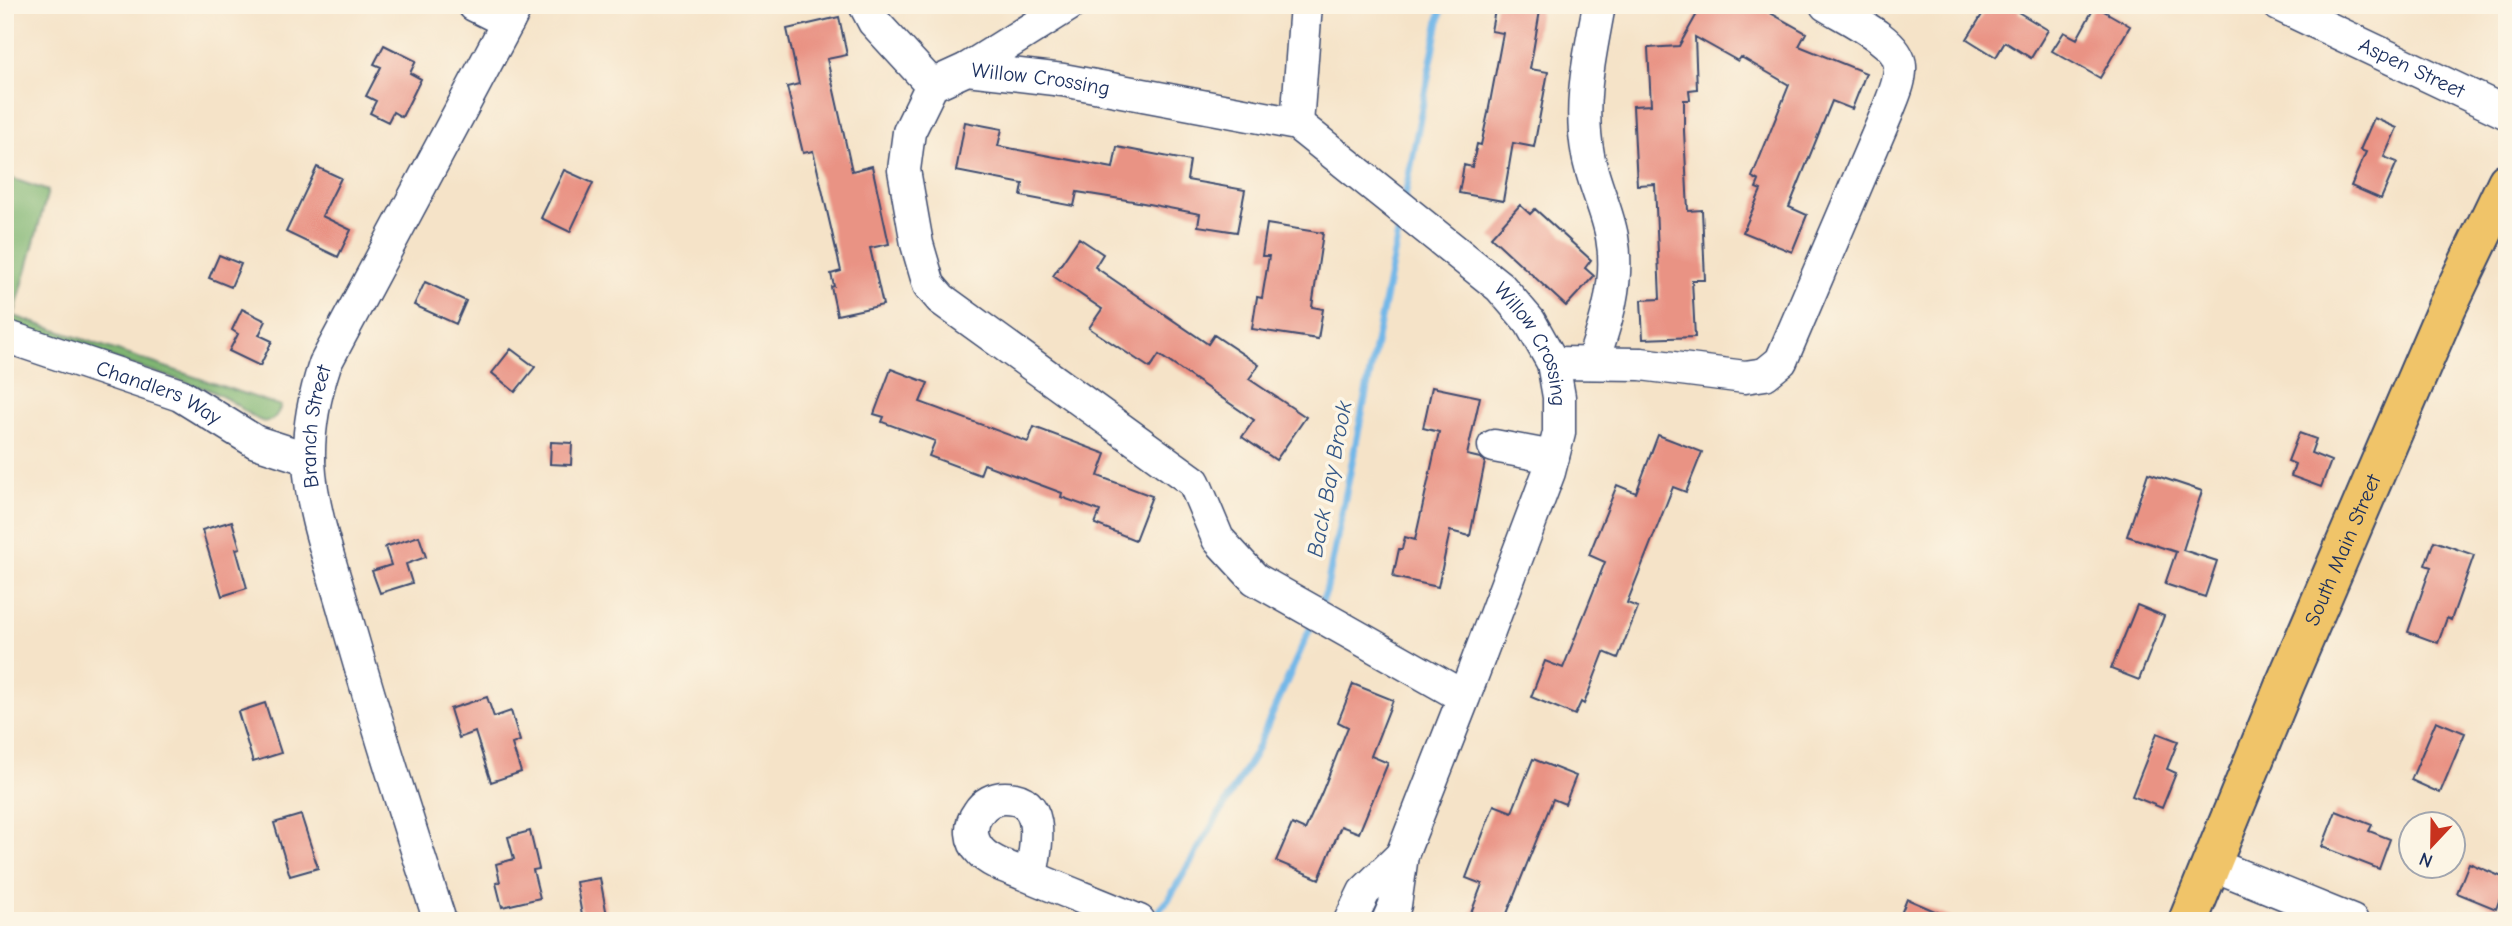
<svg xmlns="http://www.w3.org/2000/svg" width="2512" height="926" viewBox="0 0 2512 926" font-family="'Comic Neue',sans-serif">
  <rect width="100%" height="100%" fill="#fcf5e5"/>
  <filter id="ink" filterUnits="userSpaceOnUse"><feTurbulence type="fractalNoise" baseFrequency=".0143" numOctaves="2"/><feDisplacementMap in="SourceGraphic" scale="14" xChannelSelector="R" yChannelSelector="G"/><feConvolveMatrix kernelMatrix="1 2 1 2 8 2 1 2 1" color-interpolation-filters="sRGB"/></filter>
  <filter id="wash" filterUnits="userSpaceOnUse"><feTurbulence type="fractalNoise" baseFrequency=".00686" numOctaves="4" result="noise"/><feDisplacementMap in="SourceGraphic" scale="28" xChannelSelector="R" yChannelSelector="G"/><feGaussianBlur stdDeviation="1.57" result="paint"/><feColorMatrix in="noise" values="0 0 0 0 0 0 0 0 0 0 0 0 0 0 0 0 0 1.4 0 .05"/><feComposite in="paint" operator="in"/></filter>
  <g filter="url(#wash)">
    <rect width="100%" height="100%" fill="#f5e3c8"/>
    <!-- forest -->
    <path fill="#80b672" stroke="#4e7268" stroke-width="2" d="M 5,176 L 48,191 L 14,316 L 281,406 C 270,435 254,417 238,406 C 229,399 219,395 209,390 L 5,323 Z"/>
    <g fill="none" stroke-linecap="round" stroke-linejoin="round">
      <!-- stream -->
      <path stroke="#72b7e8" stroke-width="7" d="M 1404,201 L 1442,5
        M 1319,608 L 1326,592 L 1401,219
        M 1149,921 L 1168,900 L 1254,755 L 1313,622"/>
    </g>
    <g id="blocks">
      <!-- building -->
      <path fill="#e99384" d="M 1496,5 L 1541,5 L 1530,69 L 1548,72 L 1534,147 L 1513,143 L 1503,201 L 1459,193 L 1464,165 L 1472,167 L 1477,144 L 1481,145 L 1488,113 L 1503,33 L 1491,31 Z
        M 1702,5 L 1756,5 L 1806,33 L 1799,46 L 1866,73 L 1852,109 L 1832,101 L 1789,207 L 1807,215 L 1792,252 L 1743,232 L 1761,190 L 1756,188 L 1759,181 L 1752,177 L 1789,85 L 1741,57 L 1738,61 L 1695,37 L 1697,89 L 1689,90 L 1690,100 L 1684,100 L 1684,131 L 1688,211 L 1702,210 L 1705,280 L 1692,280 L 1695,337 L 1643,339 L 1641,300 L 1660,299 L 1655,184 L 1637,185 L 1633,106 L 1651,105 L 1648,48 L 1679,46 Z
        M 1988,5 L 2022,5 L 2018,12 L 2048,30 L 2031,58 L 2005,42 L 1996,57 L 1967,39 Z
        M 2095,6 L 2130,26 L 2100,78 L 2052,51 L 2064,32 L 2077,39 Z
        M 839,17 L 847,55 L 827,59 L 852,171 L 872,166 L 889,244 L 870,248 L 883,305 L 837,315 L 831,287 L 834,286 L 831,274 L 841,271 L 813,151 L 803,153 L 787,87 L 799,84 L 787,29 Z
        M 384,45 L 416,61 L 410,73 L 421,79 L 402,117 L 393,112 L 388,122 L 370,113 L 376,101 L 366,96 L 381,67 L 374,64 Z
        M 2374,118 L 2397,128 L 2384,157 L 2397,162 L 2381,199 L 2351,186 L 2366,152 L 2360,150 Z
        M 965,122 L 1002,129 L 998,146 L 1113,168 L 1117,147 L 1190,161 L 1187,180 L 1245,190 L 1237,232 L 1198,226 L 1200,214 L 1133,201 L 1077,192 L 1074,206 L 1021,196 L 1023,184 L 956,171 Z
        M 317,167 L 341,178 L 322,216 L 351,230 L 338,257 L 286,232 Z
        M 564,170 L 593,183 L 570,232 L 541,218 Z
        M 1520,205 L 1530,214 L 1535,209 L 1591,260 L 1585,268 L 1594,276 L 1566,306 L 1491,237 Z
        M 1267,224 L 1323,233 L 1312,307 L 1323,309 L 1318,339 L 1252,329 L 1257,297 L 1262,298 L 1269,256 L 1262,256 Z
        M 1079,238 L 1103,254 L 1095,267 L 1208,344 L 1214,335 L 1259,365 L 1249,379 L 1306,417 L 1276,460 L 1242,437 L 1254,420 L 1159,355 L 1150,368 L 1089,328 L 1102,309 L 1053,276 Z
        M 219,255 L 241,264 L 231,287 L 209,278 Z
        M 425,282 L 466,301 L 456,324 L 414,305 Z
        M 242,309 L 266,321 L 259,335 L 272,341 L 260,366 L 229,351 L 238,334 L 232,330 Z
        M 511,349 L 535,367 L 515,392 L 492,373 Z
        M 891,369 L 928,383 L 920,402 L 1028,442 L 1034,427 L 1106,454 L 1098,476 L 1152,496 L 1135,540 L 1095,524 L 1100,511 L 1061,497 L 1062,493 L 984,464 L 980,475 L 929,456 L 935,441 L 882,422 L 884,417 L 874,414 Z
        M 1432,387 L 1480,397 L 1467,455 L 1480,458 L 1485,462 L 1470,536 L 1450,531 L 1438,587 L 1393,577 L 1399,549 L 1402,549 L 1405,537 L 1415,540 L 1439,432 L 1423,428 Z
        M 2299,433 L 2316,439 L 2311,453 L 2331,461 L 2321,487 L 2291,476 L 2295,464 L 2288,461 Z
        M 1658,435 L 1702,452 L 1686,492 L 1673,487 L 1627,603 L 1638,607 L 1618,658 L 1604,652 L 1584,704 L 1581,702 L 1575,715 L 1531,697 L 1545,661 L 1563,668 L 1605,562 L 1589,555 L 1617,485 L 1636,493 Z
        M 551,442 L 572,443 L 571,465 L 550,464 Z
        M 2148,473 L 2202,491 L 2183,550 L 2217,561 L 2205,597 L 2165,584 L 2176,552 L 2127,536 Z
        M 232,521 L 240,548 L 236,549 L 247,588 L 222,596 L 202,530 Z
        M 419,536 L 426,557 L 406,564 L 412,583 L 380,593 L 372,571 L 391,565 L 385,547 Z
        M 2434,541 L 2474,555 L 2451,620 L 2447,618 L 2438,643 L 2408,632 L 2431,567 L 2425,565 Z
        M 2137,605 L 2164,616 L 2139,680 L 2111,669 Z
        M 1353,684 L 1393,700 L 1371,756 L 1388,763 L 1359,833 L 1341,826 L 1319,879 L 1276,861 L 1292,824 L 1305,830 L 1322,792 L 1348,727 L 1338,722 Z
        M 487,697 L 494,717 L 511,711 L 520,741 L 512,744 L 521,772 L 491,782 L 475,732 L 459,738 L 450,709 Z
        M 265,703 L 281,753 L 253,762 L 238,712 Z
        M 2436,721 L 2465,733 L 2440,793 L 2411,780 Z
        M 2157,733 L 2178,741 L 2167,769 L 2176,773 L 2162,808 L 2132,796 Z
        M 1533,759 L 1576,776 L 1565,804 L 1553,799 L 1504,921 L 1468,921 L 1482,884 L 1466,878 L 1494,805 L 1512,812 Z
        M 2336,811 L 2372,825 L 2369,831 L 2390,839 L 2379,869 L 2322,847 Z
        M 301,815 L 318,868 L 290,876 L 274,823 Z
        M 530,831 L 539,869 L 533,870 L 540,898 L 502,907 L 496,883 L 500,882 L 496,864 L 514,859 L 508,837 Z
        M 2469,863 L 2507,879 L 2496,909 L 2457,893 Z
        M 600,878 L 608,921 L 583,921 L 576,882 Z
        M 1907,899 L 1958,921 L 1898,921 Z"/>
    </g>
  </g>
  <g filter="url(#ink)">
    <use href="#blocks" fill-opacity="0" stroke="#3c4a6e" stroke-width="2"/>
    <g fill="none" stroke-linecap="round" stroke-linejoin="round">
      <defs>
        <g id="minor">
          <path d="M 474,5 L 508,22"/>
          <path d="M 865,5 L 874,22 L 932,85"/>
          <path id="s1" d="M 2279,5 L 2507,113"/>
          <path d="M 967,69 L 1069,5"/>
          <path d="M 1297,124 L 1306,5"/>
          <path id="s2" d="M 5,336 L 180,395 L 256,442 L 309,459"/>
          <path d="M 1553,363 L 1641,364 L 1745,377 L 1765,374 L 1781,361 L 1887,113 C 1892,99 1901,82 1900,66 C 1899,41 1845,17 1826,5"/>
          <path d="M 1592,363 C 1606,323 1620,281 1612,237 C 1607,209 1593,183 1588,155 C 1578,103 1590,56 1599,5"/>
          <path d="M 1494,446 L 1553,457"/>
          <path d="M 2211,864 L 2352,921"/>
          <path d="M 1031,876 C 1035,850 1049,798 1005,798 C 994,798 984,803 978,813 C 969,825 970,841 981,852 C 991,863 1010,868 1024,874 C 1062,890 1101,905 1139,921"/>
          <path id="s3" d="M 440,921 C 407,820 375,719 346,617 C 332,566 312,515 309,462 C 308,427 314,397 325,364 L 517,5"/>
          <path d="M 1350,921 L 1364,892 L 1402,855"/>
          <path id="s4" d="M 1388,921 L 1395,905 L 1402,855 L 1464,697 L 1255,579 L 1218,539 L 1194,482 L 941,299 L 929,285 L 917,244 L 904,170 L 909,132 L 932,85 L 967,69 L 1063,80 L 1297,124 L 1500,287 L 1530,322 L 1553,363 L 1559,397 L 1559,433 L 1549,472 L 1464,697"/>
        </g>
        <g id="major">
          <path id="s5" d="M 2188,921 L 2285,684 L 2447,307 L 2507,182"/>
        </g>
      </defs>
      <!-- minor casing -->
      <use href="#minor" stroke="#3c4a6e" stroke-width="35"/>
      <!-- major casing -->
      <use href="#major" stroke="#3c4a6e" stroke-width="42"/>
      <!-- minor -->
      <use href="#minor" stroke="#fff" stroke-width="32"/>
      <!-- major -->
      <use href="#major" stroke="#f0c469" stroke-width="38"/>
    </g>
  </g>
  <g text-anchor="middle" stroke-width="7" stroke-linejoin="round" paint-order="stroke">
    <!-- street labels -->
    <g font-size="21" fill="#1b2f5e" stroke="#fcf5e5">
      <text dy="7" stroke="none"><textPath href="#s1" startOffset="147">Aspen Street</textPath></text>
      <text dy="7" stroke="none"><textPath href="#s4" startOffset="1246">Willow Crossing</textPath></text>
      <text dy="7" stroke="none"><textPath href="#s4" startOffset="1834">Willow Crossing</textPath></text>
      <text dy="7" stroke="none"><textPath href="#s2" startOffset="164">Chandlers Way</textPath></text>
      <text dy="7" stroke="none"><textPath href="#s3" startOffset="514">Branch Street</textPath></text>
      <text dy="7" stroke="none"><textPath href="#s5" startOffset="402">South Main Street</textPath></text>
    </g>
    <!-- water labels -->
    <g font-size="23" font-style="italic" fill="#355887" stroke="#fcf5e5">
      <text transform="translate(1329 479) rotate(-79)" y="8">Back Bay Brook</text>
    </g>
  </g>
  <!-- margin -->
  <rect width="2512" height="926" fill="none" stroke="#fcf5e5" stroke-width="28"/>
  <!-- north arrow -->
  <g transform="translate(2432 845) rotate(202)"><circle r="33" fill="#fcf5e5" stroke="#a2a6af" stroke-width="2"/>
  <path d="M0-5L12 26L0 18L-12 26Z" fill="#c8321e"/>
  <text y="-10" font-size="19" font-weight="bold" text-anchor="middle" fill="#1b2f5e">N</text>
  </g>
</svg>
